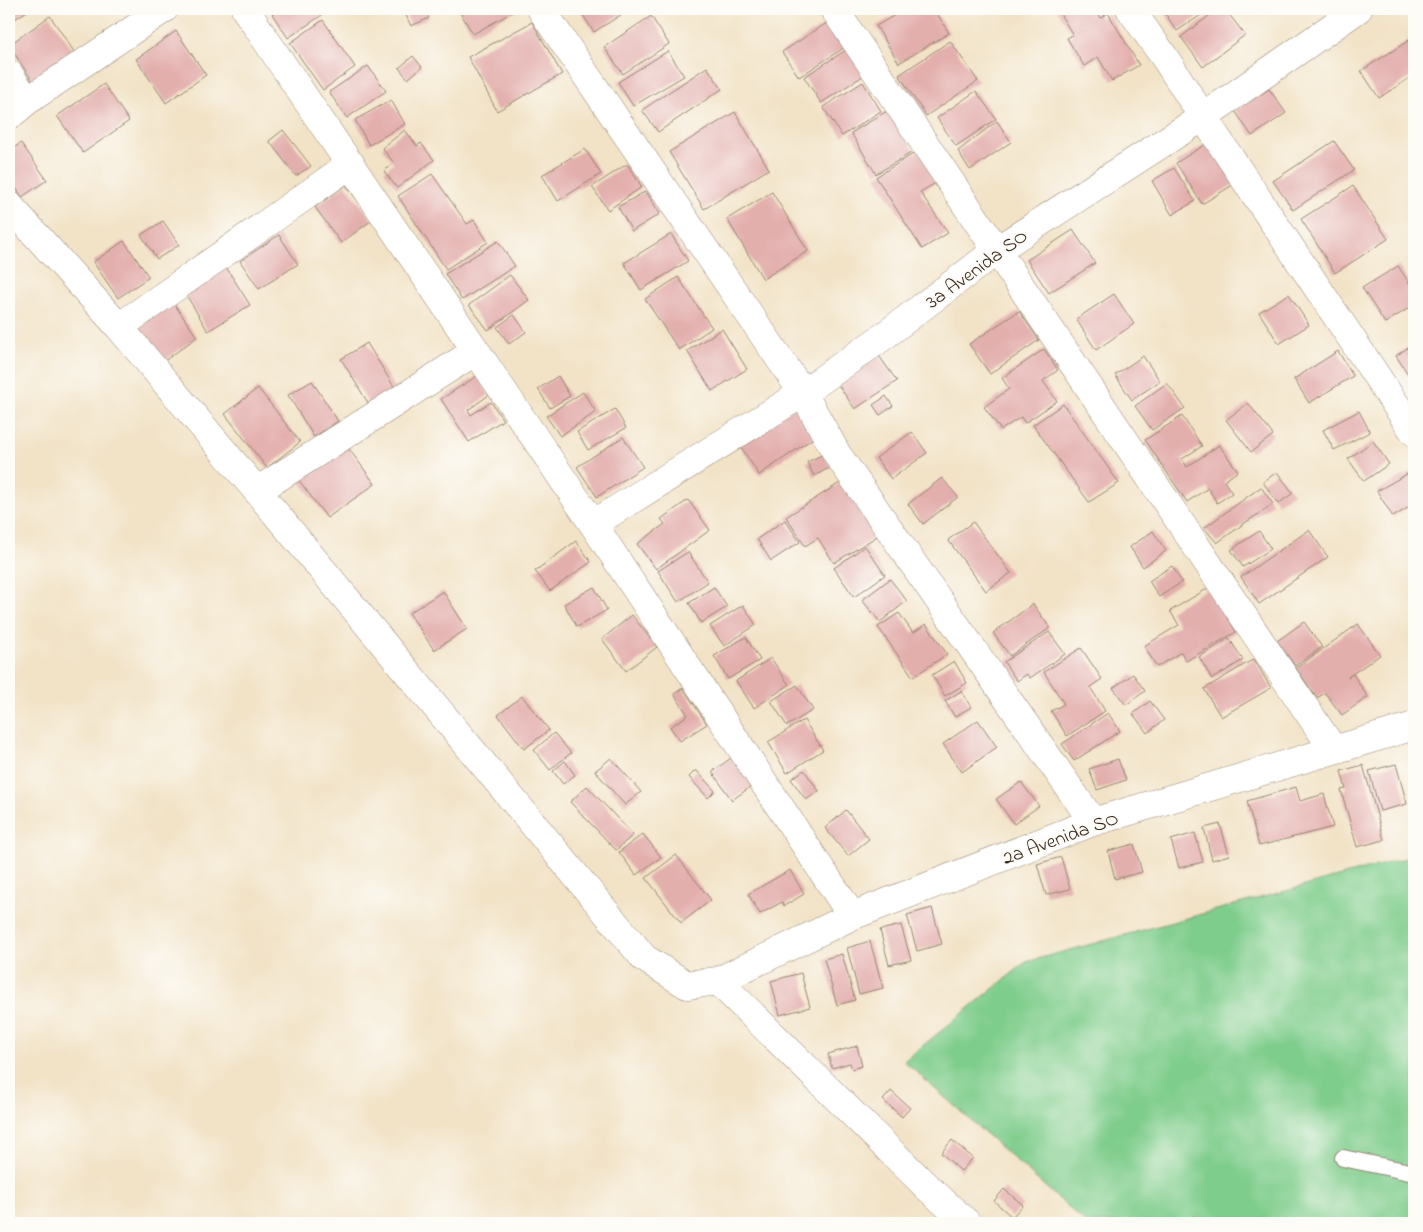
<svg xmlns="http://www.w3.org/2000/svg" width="1423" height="1232" viewBox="0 0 1423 1232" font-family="'Indie Flower',sans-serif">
  <rect width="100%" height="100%" fill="#fdfcf7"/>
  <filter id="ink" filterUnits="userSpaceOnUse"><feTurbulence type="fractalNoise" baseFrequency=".02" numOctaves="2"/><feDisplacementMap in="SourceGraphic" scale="10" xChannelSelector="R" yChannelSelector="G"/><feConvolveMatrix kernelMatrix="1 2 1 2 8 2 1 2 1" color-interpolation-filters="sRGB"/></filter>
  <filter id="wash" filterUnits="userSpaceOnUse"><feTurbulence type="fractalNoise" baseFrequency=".0096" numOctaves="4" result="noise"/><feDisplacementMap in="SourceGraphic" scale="20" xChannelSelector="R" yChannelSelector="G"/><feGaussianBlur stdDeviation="1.12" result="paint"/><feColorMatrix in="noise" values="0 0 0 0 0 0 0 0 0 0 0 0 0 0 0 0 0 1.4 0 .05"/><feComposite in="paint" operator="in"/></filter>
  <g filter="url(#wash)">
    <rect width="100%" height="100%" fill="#f2e3c7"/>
    <!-- green -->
    <path fill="#7fcd8c" stroke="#5d7c55" d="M 1414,856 L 1414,1223 L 1086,1223 L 904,1061 L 1026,962 Z"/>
    <g id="blocks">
      <!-- building -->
      <path fill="#e3afad" d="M 9,9 L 30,9 L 9,23 Z
        M 280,9 L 318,9 L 322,15 L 288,38 L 272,14 Z
        M 403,9 L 425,9 L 429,18 L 411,26 Z
        M 458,9 L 518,9 L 473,34 Z
        M 579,9 L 630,9 L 594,32 Z
        M 905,9 L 934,9 L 949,33 L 899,63 L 876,26 Z
        M 1057,9 L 1095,9 L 1101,18 L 1108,13 L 1139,65 L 1112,81 L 1098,57 L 1084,66 L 1067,38 L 1073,35 Z
        M 1162,9 L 1210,9 L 1177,31 Z
        M 1218,9 L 1225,9 L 1245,35 L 1203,67 L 1181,37 Z
        M 50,16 L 75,53 L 33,82 L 9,45 Z
        M 651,16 L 669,44 L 623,74 L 604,47 Z
        M 836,17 L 853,42 L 799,77 L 782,52 Z
        M 323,20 L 355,67 L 323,90 L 290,43 Z
        M 532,22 L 562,74 L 497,111 L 468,57 Z
        M 176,31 L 206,75 L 166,103 L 136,59 Z
        M 1414,37 L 1414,75 L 1379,98 L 1361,71 Z
        M 950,41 L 978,81 L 926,116 L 899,75 Z
        M 849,48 L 866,74 L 821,103 L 804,77 Z
        M 668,51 L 684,76 L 633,106 L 618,82 Z
        M 413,56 L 422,67 L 408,79 L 399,68 Z
        M 368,66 L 386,91 L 347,118 L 329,92 Z
        M 707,67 L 722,89 L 658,132 L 642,110 Z
        M 863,82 L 881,111 L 842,136 L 823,107 Z
        M 104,84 L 129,121 L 83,153 L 57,116 Z
        M 1269,89 L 1286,113 L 1252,136 L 1235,111 Z
        M 976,91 L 996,119 L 956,146 L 937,118 Z
        M 391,100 L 405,124 L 369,145 L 355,120 Z
        M 887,111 L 914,151 L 876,174 L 851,133 Z
        M 735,112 L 769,169 L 704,209 L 669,152 Z
        M 997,121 L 1011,142 L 970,170 L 958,151 Z
        M 283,130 L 311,166 L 296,176 L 269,141 Z
        M 405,130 L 417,146 L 421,143 L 434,160 L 397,188 L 384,171 L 394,163 L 382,148 Z
        M 1334,141 L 1354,170 L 1293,210 L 1273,181 Z
        M 1209,142 L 1236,183 L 1202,204 L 1176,163 Z
        M 21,143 L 47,180 L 22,197 L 9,178 L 9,151 Z
        M 585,149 L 601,174 L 558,201 L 542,175 Z
        M 921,149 L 941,180 L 920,192 L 948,233 L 922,249 L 876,177 Z
        M 627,164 L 642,187 L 608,210 L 592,187 Z
        M 1174,168 L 1195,201 L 1172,215 L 1152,181 Z
        M 432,174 L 467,224 L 474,220 L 488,242 L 446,269 L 398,196 Z
        M 346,185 L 372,220 L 341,243 L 315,207 Z
        M 1353,186 L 1388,239 L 1335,273 L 1301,219 Z
        M 646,191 L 660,214 L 632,231 L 618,207 Z
        M 772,192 L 808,251 L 763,279 L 727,219 Z
        M 163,221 L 179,245 L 157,259 L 141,235 Z
        M 1073,230 L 1095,263 L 1049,293 L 1027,260 Z
        M 671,234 L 688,261 L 641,290 L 624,263 Z
        M 279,235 L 298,264 L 259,289 L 240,261 Z
        M 124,241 L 149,277 L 118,298 L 93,262 Z
        M 498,241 L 515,266 L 462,300 L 445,274 Z
        M 1398,266 L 1414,290 L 1414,305 L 1385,323 L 1362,288 Z
        M 226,267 L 250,305 L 208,331 L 185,293 Z
        M 510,275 L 529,300 L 488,330 L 469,305 Z
        M 678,277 L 712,328 L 679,350 L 645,299 Z
        M 1114,294 L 1134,324 L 1096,350 L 1076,319 Z
        M 1289,294 L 1309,325 L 1279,344 L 1259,312 Z
        M 170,298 L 197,337 L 163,362 L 135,323 Z
        M 1019,311 L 1039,340 L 990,374 L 969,344 Z
        M 514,315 L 526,332 L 509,344 L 497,327 Z
        M 722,329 L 747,369 L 712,391 L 687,351 Z
        M 367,343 L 396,390 L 370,406 L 341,359 Z
        M 1414,343 L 1414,383 L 1396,356 Z
        M 1044,349 L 1058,370 L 1043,381 L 1057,401 L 1025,423 L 1021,417 L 1001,430 L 984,407 L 1009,389 L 1002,378 Z
        M 1338,351 L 1353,376 L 1309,403 L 1294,379 Z
        M 877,353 L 897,381 L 855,409 L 836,382 Z
        M 1143,356 L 1160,381 L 1132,400 L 1115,375 Z
        M 477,376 L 489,395 L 468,410 L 471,415 L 491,402 L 503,420 L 469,442 L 441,399 Z
        M 558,376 L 570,396 L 550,408 L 538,389 Z
        M 312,381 L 338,421 L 314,437 L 288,395 Z
        M 1167,383 L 1185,408 L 1152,430 L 1135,406 Z
        M 258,388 L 300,442 L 267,468 L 225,414 Z
        M 583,392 L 596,412 L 560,436 L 546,416 Z
        M 886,396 L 893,406 L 880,415 L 873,405 Z
        M 1248,403 L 1273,435 L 1251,452 L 1226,420 Z
        M 1063,404 L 1119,483 L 1089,502 L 1033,425 Z
        M 795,407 L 815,437 L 759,475 L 739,444 Z
        M 615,409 L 626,428 L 588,450 L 577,432 Z
        M 1359,411 L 1370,432 L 1334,450 L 1323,430 Z
        M 1182,416 L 1202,446 L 1182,459 L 1187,467 L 1219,445 L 1238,471 L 1224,481 L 1232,493 L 1217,503 L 1208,488 L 1187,502 L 1145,440 Z
        M 912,432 L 927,453 L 891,479 L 876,458 Z
        M 623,437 L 643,467 L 597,497 L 577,467 Z
        M 1373,441 L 1389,464 L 1364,481 L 1348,459 Z
        M 346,445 L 375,484 L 327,518 L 298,479 Z
        M 824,454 L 831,467 L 814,476 L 807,462 Z
        M 1414,470 L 1414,504 L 1393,517 L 1377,491 Z
        M 1277,472 L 1293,493 L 1278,504 L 1263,482 Z
        M 942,478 L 958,497 L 923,524 L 908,504 Z
        M 843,481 L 879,535 L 834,563 L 818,538 L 805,546 L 786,517 Z
        M 1261,487 L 1273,504 L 1242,525 L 1217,543 L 1204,528 Z
        M 688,500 L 710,530 L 656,569 L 637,544 L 665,524 L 661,519 Z
        M 785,520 L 800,542 L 771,561 L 757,539 Z
        M 973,522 L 1011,573 L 986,591 L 948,540 Z
        M 1309,530 L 1328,557 L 1259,604 L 1241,577 Z
        M 1153,531 L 1166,551 L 1143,567 L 1130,547 Z
        M 1259,531 L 1271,549 L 1243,567 L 1231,550 Z
        M 576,541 L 591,562 L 550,591 L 535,571 Z
        M 865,546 L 885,575 L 854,597 L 834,568 Z
        M 688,552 L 708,582 L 678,602 L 658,571 Z
        M 1172,566 L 1182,582 L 1159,597 L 1149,581 Z
        M 890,579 L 907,601 L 880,622 L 862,600 Z
        M 594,587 L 607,610 L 577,627 L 564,604 Z
        M 714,587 L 727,607 L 701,623 L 689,603 Z
        M 1210,587 L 1236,632 L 1186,661 L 1181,652 L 1157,667 L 1144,646 L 1179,625 L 1170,611 Z
        M 443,591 L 467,629 L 434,650 L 409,613 Z
        M 1033,604 L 1050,628 L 1010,656 L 993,633 Z
        M 743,605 L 756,625 L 724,646 L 710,626 Z
        M 899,613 L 913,633 L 926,624 L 947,654 L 913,677 L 878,627 Z
        M 632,615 L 657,647 L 626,671 L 602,639 Z
        M 1304,622 L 1322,647 L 1295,666 L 1277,641 Z
        M 1358,624 L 1380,655 L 1348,677 L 1353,674 L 1368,697 L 1342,715 L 1325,693 L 1317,698 L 1296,668 Z
        M 1049,632 L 1065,654 L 1030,678 L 1027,674 L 1017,681 L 1004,662 Z
        M 746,637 L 760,660 L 728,679 L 714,656 Z
        M 1229,638 L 1243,660 L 1212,679 L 1199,657 Z
        M 1081,648 L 1102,679 L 1090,687 L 1105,711 L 1067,736 L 1051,711 L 1064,704 L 1044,672 Z
        M 771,658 L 789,685 L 754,708 L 736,681 Z
        M 1254,659 L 1271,688 L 1221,717 L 1204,689 Z
        M 954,661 L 967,683 L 945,696 L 932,675 Z
        M 1133,674 L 1145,691 L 1126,705 L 1113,688 Z
        M 797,685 L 813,710 L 787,726 L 771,701 Z
        M 683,688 L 707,724 L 680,741 L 670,727 L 688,715 L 674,694 Z
        M 961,691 L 971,707 L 955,717 L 945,701 Z
        M 522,696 L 549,730 L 524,749 L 498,715 Z
        M 1150,701 L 1164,720 L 1147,733 L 1133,714 Z
        M 1108,713 L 1120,731 L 1074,761 L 1062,744 Z
        M 804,720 L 823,750 L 787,773 L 768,742 Z
        M 978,720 L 997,747 L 962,772 L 943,744 Z
        M 554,733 L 571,753 L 550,770 L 534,750 Z
        M 735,755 L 756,783 L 732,800 L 712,772 Z
        M 611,758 L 641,792 L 625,805 L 595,771 Z
        M 1118,759 L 1126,780 L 1097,790 L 1089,769 Z
        M 565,761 L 575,775 L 563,784 L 553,771 Z
        M 1396,764 L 1407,804 L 1380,811 L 1369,771 Z
        M 1363,765 L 1384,840 L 1357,847 L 1341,790 L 1346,789 L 1341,771 Z
        M 696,770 L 715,791 L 708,798 L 689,777 Z
        M 804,770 L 819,791 L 806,800 L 791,779 Z
        M 1021,782 L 1039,806 L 1014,824 L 996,799 Z
        M 587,786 L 633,835 L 616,850 L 570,802 Z
        M 1296,787 L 1300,801 L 1324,794 L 1333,827 L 1259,846 L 1247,801 Z
        M 846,810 L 869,839 L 848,856 L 825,828 Z
        M 1220,824 L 1229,855 L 1212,860 L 1204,828 Z
        M 1195,833 L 1203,862 L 1179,868 L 1171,840 Z
        M 643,834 L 661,857 L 636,875 L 619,852 Z
        M 1134,844 L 1142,872 L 1115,879 L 1108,851 Z
        M 676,855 L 711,900 L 681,923 L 646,878 Z
        M 1061,857 L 1070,889 L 1046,895 L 1037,864 Z
        M 790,870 L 804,894 L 784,906 L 782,902 L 760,914 L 748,894 Z
        M 932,908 L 942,944 L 917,951 L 907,915 Z
        M 901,925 L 911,960 L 889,965 L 880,930 Z
        M 870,941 L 883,988 L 859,994 L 847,948 Z
        M 842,954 L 855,1000 L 837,1005 L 824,959 Z
        M 801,973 L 810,1007 L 780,1015 L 771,981 Z
        M 857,1046 L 862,1066 L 852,1069 L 850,1063 L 832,1068 L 828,1054 Z
        M 891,1091 L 910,1108 L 902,1117 L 883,1100 Z
        M 952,1140 L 973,1158 L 961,1171 L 941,1153 Z
        M 1004,1189 L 1023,1205 L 1012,1217 L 994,1201 Z"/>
    </g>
  </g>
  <g filter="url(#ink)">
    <use href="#blocks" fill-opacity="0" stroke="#968672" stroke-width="1"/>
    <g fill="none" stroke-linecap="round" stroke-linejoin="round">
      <defs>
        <path id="lane" d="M 1343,1158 L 1414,1173"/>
        <path id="street" d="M 245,9 L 593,524 L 852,916
          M 541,9 L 803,393 L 837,454 L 1093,822
          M 834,9 L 1333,749
          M 1130,9 L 1165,58 L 1203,117 L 1414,432
          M 9,74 L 27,101
          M 9,116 L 27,101 L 164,9
          M 9,205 L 119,327 L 257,491 L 644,958 L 687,985 L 718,981 L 852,916 L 1093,822 L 1414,726
          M 119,327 L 351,164
          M 257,491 L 476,351
          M 593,524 L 803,393 L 884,336 L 997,250 L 1203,117 L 1358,9
          M 718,981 L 925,1185 L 967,1223"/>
      </defs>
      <!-- lane casing -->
      <use href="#lane" stroke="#968672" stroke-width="18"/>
      <!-- street casing -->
      <use href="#street" stroke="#968672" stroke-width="29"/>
      <!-- lane -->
      <use href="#lane" stroke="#fff" stroke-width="16"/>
      <!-- street -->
      <use href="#street" stroke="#fff" stroke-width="28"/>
    </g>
  </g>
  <g text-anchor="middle" stroke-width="4" stroke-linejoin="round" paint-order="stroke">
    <!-- street labels -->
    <g font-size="20" fill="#3b2a1e" stroke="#fdfcf7">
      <text transform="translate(976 268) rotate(-36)" y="7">3a Avenida SO</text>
      <text transform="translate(1060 837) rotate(-20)" y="7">2a Avenida SO</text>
    </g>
  </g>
  <!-- margin -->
  <rect width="1423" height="1232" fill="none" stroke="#fdfcf7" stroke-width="30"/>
</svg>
